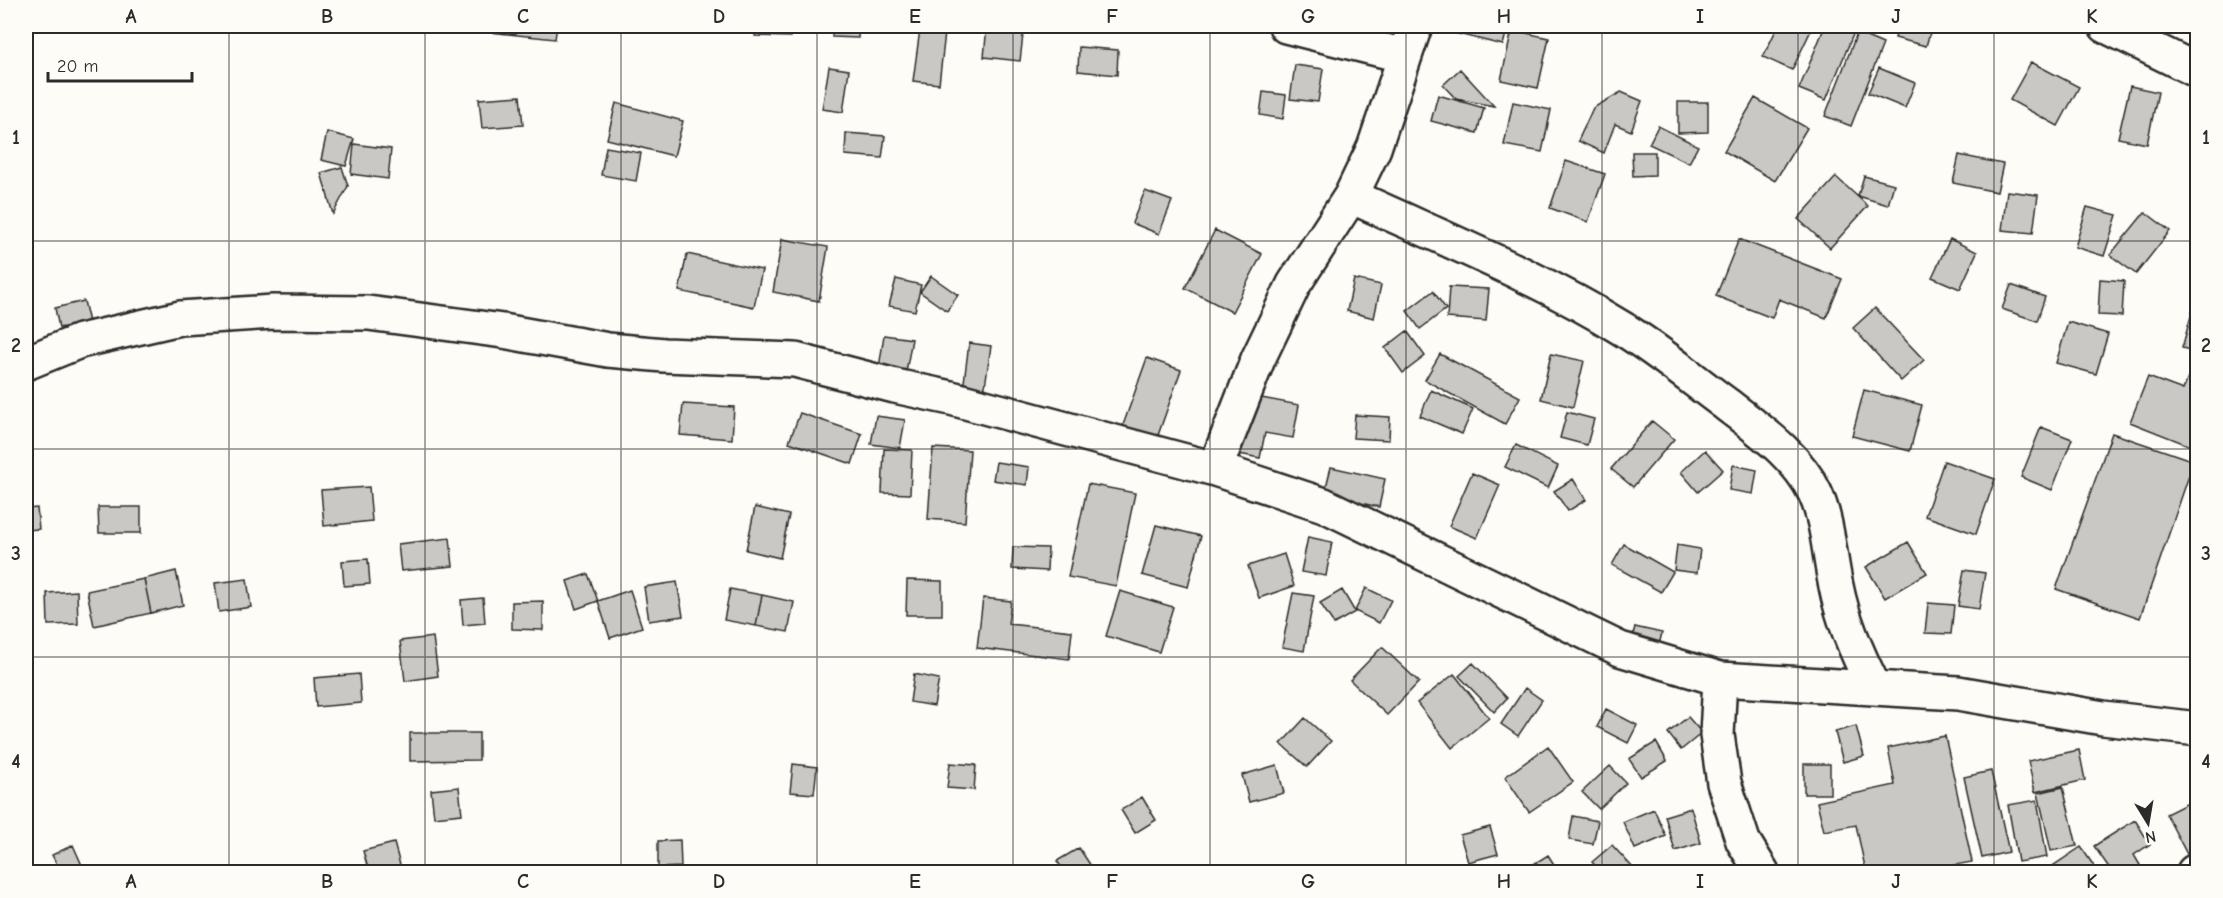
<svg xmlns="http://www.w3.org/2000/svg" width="2223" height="898" viewBox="0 0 2223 898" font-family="'Comic Neue',sans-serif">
  <rect width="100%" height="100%" fill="#fdfcf7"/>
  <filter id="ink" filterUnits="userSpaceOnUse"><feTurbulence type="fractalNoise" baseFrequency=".0167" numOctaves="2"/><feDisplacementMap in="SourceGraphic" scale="12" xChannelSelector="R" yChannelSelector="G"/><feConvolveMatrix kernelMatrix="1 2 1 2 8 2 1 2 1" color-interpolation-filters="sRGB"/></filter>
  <g filter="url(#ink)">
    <!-- building -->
    <path fill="#c9c8c4" stroke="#2b2b2b" stroke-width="1.5" d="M 480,26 L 557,26 L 555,39 L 480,31 Z
      M 756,26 L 790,26 L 790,37 L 755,36 Z
      M 833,26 L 859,26 L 858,38 L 832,37 Z
      M 987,26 L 1024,26 L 1020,61 L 984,57 Z
      M 1452,26 L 1508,26 L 1503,45 L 1450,32 Z
      M 1778,26 L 1813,26 L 1792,70 L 1763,57 Z
      M 1825,26 L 1838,26 L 1854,32 L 1826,100 L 1799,89 Z
      M 1898,26 L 1932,26 L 1926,46 L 1895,38 Z
      M 920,29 L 945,33 L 939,84 L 913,81 Z
      M 1512,30 L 1549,38 L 1538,88 L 1501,80 Z
      M 1857,33 L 1883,44 L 1851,126 L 1825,116 Z
      M 1079,47 L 1118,50 L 1117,75 L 1078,71 Z
      M 2031,62 L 2079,87 L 2058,126 L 2010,100 Z
      M 1295,65 L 1323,69 L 1318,102 L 1290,99 Z
      M 829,67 L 849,70 L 843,112 L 822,109 Z
      M 1879,68 L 1915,83 L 1905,108 L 1868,93 Z
      M 1460,69 L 1494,106 L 1456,99 L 1443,85 Z
      M 2130,86 L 2158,92 L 2147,144 L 2118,138 Z
      M 1263,92 L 1286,95 L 1283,119 L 1260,115 Z
      M 1621,92 L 1642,101 L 1631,131 L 1615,124 L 1604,153 L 1578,141 L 1593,108 Z
      M 1438,95 L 1484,108 L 1477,133 L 1431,121 Z
      M 520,96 L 523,125 L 482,128 L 479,99 Z
      M 1755,98 L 1807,128 L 1775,181 L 1724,151 Z
      M 1513,102 L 1551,110 L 1542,152 L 1504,145 Z
      M 1678,102 L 1708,102 L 1708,132 L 1678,133 Z
      M 616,103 L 683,121 L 674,156 L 607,139 Z
      M 1658,126 L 1698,146 L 1689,163 L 1649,144 Z
      M 327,132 L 354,139 L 346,166 L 321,160 Z
      M 846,133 L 885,136 L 882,158 L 845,155 Z
      M 354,144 L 391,149 L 388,179 L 351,174 Z
      M 606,147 L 641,153 L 636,181 L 601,175 Z
      M 1632,152 L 1655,152 L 1655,175 L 1633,176 Z
      M 1959,155 L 2003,164 L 1997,192 L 1953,183 Z
      M 1566,161 L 1605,174 L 1588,222 L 1550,208 Z
      M 342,167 L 348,186 L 333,214 L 321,173 Z
      M 1864,176 L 1894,184 L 1888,205 L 1858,196 Z
      M 1836,177 L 1868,206 L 1830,248 L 1798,219 Z
      M 1145,191 L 1172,201 L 1159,234 L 1132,223 Z
      M 2007,191 L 2038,195 L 2033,233 L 2002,230 Z
      M 2087,207 L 2117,215 L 2104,256 L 2075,247 Z
      M 2145,212 L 2170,231 L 2136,274 L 2110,255 Z
      M 1215,230 L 1262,254 L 1232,312 L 1185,288 Z
      M 782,239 L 828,247 L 819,301 L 773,292 Z
      M 1739,239 L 1842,279 L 1826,318 L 1779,299 L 1772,318 L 1716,296 Z
      M 1950,239 L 1977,252 L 1960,289 L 1932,277 Z
      M 687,254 L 762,270 L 754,307 L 679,291 Z
      M 931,276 L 958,295 L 947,311 L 920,292 Z
      M 896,279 L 921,285 L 915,311 L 889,306 Z
      M 1354,279 L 1381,285 L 1374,318 L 1347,311 Z
      M 2100,279 L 2124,281 L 2122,316 L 2098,315 Z
      M 2011,285 L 2045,297 L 2037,321 L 2002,309 Z
      M 1449,287 L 1489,289 L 1486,321 L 1447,318 Z
      M 1433,291 L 1446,309 L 1420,329 L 1407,311 Z
      M 2198,291 L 2198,352 L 2182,348 Z
      M 84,301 L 89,322 L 59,328 L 55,308 Z
      M 1875,308 L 1924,360 L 1901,381 L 1853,328 Z
      M 2068,322 L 2108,334 L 2096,374 L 2056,363 Z
      M 1407,331 L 1425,356 L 1403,373 L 1385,348 Z
      M 884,335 L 912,339 L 906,372 L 879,368 Z
      M 969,343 L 991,346 L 984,393 L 963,390 Z
      M 1440,354 L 1520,397 L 1505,424 L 1425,380 Z
      M 1551,354 L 1584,361 L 1573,407 L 1541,399 Z
      M 1147,358 L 1181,370 L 1156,441 L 1122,428 Z
      M 2148,377 L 2183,390 L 2188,377 L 2198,381 L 2198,449 L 2130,422 Z
      M 1431,390 L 1473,409 L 1462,434 L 1420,416 Z
      M 1864,390 L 1922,405 L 1910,451 L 1852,436 Z
      M 1245,395 L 1299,405 L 1293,438 L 1265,433 L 1260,458 L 1234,453 Z
      M 683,404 L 734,407 L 732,439 L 680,435 Z
      M 1567,412 L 1594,419 L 1587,445 L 1560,438 Z
      M 800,413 L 862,434 L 852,464 L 789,442 Z
      M 1355,415 L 1390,417 L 1389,440 L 1353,438 Z
      M 876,416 L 905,420 L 900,448 L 871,444 Z
      M 1652,421 L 1674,439 L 1633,487 L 1611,469 Z
      M 2041,427 L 2072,439 L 2052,490 L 2021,477 Z
      M 2112,433 L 2194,461 L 2140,618 L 2056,589 Z
      M 1516,445 L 1558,466 L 1548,488 L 1505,467 Z
      M 933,448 L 970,450 L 965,522 L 928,519 Z
      M 884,449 L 912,450 L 910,494 L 882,493 Z
      M 1705,450 L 1723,470 L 1698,492 L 1681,472 Z
      M 1944,461 L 1995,479 L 1976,534 L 1925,516 Z
      M 996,462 L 1029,467 L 1027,485 L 993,480 Z
      M 1733,465 L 1757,470 L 1753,494 L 1729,490 Z
      M 1331,467 L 1385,479 L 1379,507 L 1324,495 Z
      M 1472,473 L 1500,485 L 1477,538 L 1449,526 Z
      M 1573,479 L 1586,500 L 1568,511 L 1554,491 Z
      M 1088,484 L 1135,493 L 1116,586 L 1068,577 Z
      M 369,487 L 372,521 L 324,526 L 321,490 Z
      M 98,507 L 141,507 L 141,533 L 99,533 Z
      M 755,507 L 789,515 L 780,558 L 746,550 Z
      M 37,508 L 39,529 L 26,530 L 26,509 Z
      M 1156,525 L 1201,536 L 1188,587 L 1142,575 Z
      M 1308,537 L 1332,542 L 1326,576 L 1301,572 Z
      M 450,538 L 453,566 L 401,571 L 398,544 Z
      M 1908,542 L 1927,573 L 1885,598 L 1866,567 Z
      M 1624,544 L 1673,572 L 1661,592 L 1612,565 Z
      M 1677,545 L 1700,549 L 1697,573 L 1674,570 Z
      M 1013,547 L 1048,548 L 1047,571 L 1012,569 Z
      M 1284,554 L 1294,586 L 1259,598 L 1248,566 Z
      M 368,559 L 370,584 L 344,586 L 342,561 Z
      M 1964,570 L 1985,573 L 1979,609 L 1958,606 Z
      M 176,571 L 183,605 L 151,613 L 144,579 Z
      M 588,574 L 598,601 L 576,609 L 567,581 Z
      M 144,579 L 151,613 L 94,626 L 87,591 Z
      M 247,579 L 251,607 L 219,612 L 215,583 Z
      M 907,580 L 942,581 L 942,615 L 906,615 Z
      M 677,582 L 683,616 L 649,621 L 644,587 Z
      M 1366,588 L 1391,600 L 1379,623 L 1355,611 Z
      M 730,589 L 762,595 L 756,626 L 724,620 Z
      M 630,590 L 642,627 L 610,638 L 598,601 Z
      M 1342,590 L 1355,612 L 1334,624 L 1320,603 Z
      M 77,591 L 78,624 L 48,625 L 47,593 Z
      M 1120,591 L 1173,607 L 1159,652 L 1106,636 Z
      M 1293,593 L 1314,596 L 1304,651 L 1282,647 Z
      M 762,595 L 794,602 L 788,632 L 756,626 Z
      M 483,598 L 485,623 L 463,625 L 461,600 Z
      M 983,598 L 1011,601 L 1008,624 L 1072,631 L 1069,659 L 977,648 Z
      M 543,601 L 543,630 L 512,629 L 512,602 Z
      M 1928,603 L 1954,605 L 1951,634 L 1925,633 Z
      M 1635,627 L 1662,633 L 1656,656 L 1629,649 Z
      M 433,637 L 438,676 L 405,681 L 400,641 Z
      M 1382,647 L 1419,682 L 1387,715 L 1350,680 Z
      M 1473,663 L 1507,698 L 1494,712 L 1459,676 Z
      M 359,674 L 361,703 L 316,707 L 314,678 Z
      M 914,674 L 939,679 L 934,706 L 910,702 Z
      M 1454,674 L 1489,718 L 1452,748 L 1417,703 Z
      M 1525,688 L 1542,700 L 1518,736 L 1501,724 Z
      M 1606,709 L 1637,725 L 1628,743 L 1597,727 Z
      M 1688,717 L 1702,733 L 1681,750 L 1668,733 Z
      M 1305,718 L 1331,741 L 1307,767 L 1281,744 Z
      M 1856,726 L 1864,756 L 1843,762 L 1835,732 Z
      M 410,733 L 479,733 L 479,760 L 410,761 Z
      M 1945,736 L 1972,862 L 1944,867 L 1945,872 L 1866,872 L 1856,825 L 1824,831 L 1817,802 L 1895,785 L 1888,748 Z
      M 1656,742 L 1667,761 L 1641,777 L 1629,759 Z
      M 1548,746 L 1573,782 L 1529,812 L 1505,777 Z
      M 2079,750 L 2085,780 L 2035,792 L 2028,761 Z
      M 950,763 L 976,765 L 974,790 L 947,788 Z
      M 793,764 L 817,767 L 814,794 L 790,792 Z
      M 1804,764 L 1830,764 L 1830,794 L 1804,794 Z
      M 1277,765 L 1284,793 L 1249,802 L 1242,775 Z
      M 1610,766 L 1626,783 L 1599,809 L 1582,792 Z
      M 1991,771 L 2009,852 L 1982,858 L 1964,777 Z
      M 459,787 L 462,814 L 434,817 L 431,790 Z
      M 2063,787 L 2077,846 L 2051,851 L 2038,793 Z
      M 1142,797 L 1156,820 L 1135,833 L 1121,810 Z
      M 2198,798 L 2198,854 L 2189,858 L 2166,814 Z
      M 2037,800 L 2047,857 L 2018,862 L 2008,805 Z
      M 1691,808 L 1701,843 L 1675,851 L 1665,816 Z
      M 1654,809 L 1666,836 L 1635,849 L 1623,822 Z
      M 1573,816 L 1598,821 L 1593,844 L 1569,840 Z
      M 2135,820 L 2150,844 L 2134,855 L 2144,872 L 2112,872 L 2094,846 Z
      M 1490,827 L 1498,854 L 1468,862 L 1460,835 Z
      M 680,840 L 681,867 L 658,868 L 658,841 Z
      M 394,843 L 402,872 L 369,872 L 363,851 Z
      M 73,845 L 85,872 L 61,872 L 52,855 Z
      M 1612,845 L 1635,870 L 1632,872 L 1601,872 L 1592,862 Z
      M 2081,847 L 2098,872 L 2043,872 L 2051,867 Z
      M 1079,848 L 1095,872 L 1065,872 L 1057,861 Z
      M 1548,855 L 1559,872 L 1521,872 Z
      M 2003,867 L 2003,872 L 1956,872 L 1956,871 Z"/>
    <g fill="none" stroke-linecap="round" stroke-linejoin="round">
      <defs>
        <path id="minor" d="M 1286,26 L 1405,56
          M 2106,26 L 2198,71
          M 1351,196 C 1442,238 1537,276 1623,329 C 1659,351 1692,379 1726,404 C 1758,429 1797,455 1815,493 C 1828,521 1829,555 1836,586 C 1843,622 1857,654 1874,687
          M 26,363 L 80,341 L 180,318 L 273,312 L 368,313 L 503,331 L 608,350 L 664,355 L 795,360 L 895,386 L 951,398 L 1215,469 L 1324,505 L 1620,649 L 1720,679 L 1958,693 L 2103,718 L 2198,729
          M 1215,469 L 1258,359 L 1294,284 L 1351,196 L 1374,148 L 1415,26
          M 1720,679 L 1717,735 L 1724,783 L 1743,841 L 1762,872
          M 2194,872 L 2198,870"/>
      </defs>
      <!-- minor casing -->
      <use href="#minor" stroke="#2b2b2b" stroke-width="38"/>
      <!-- minor -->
      <use href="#minor" stroke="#fdfcf7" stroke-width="33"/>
    </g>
  </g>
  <!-- grid -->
  <path fill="none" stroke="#2b2b2b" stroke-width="1.5" stroke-opacity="0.55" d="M 229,26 L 229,872M 425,26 L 425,872M 621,26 L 621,872M 817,26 L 817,872M 1013,26 L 1013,872M 1210,26 L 1210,872M 1406,26 L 1406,872M 1602,26 L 1602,872M 1798,26 L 1798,872M 1994,26 L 1994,872M 26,241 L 2198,241M 26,449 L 2198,449M 26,657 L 2198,657"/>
  <!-- margin -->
  <rect width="2223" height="898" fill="none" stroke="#fdfcf7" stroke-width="66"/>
  <!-- north arrow -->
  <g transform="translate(2148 823) rotate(169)" stroke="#fdfcf7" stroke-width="4.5" paint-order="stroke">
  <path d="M0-4.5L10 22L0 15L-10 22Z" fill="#2b2b2b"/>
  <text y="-9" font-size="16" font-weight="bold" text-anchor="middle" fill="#2b2b2b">N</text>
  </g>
  <!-- scale -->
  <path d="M48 72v9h144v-9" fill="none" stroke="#2b2b2b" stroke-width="3"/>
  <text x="57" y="72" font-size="18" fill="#2b2b2b" stroke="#fdfcf7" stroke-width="4.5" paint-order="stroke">20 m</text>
  <rect x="33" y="33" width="2157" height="832" fill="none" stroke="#2b2b2b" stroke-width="2"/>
  <g font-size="20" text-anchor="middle" font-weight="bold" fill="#2b2b2b">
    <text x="131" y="23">A</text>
    <text x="327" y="23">B</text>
    <text x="523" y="23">C</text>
    <text x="719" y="23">D</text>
    <text x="915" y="23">E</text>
    <text x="1112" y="23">F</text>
    <text x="1308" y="23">G</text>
    <text x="1504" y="23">H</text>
    <text x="1700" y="23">I</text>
    <text x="1896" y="23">J</text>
    <text x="2092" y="23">K</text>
    <text x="16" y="144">1</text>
    <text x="2206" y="144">1</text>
    <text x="16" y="352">2</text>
    <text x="2206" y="352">2</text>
    <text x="16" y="560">3</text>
    <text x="2206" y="560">3</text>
    <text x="16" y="768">4</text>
    <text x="2206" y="768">4</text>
    <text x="131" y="888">A</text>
    <text x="327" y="888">B</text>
    <text x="523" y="888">C</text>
    <text x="719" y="888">D</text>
    <text x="915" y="888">E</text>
    <text x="1112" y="888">F</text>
    <text x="1308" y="888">G</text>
    <text x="1504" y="888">H</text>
    <text x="1700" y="888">I</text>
    <text x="1896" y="888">J</text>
    <text x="2092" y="888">K</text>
  </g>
</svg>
